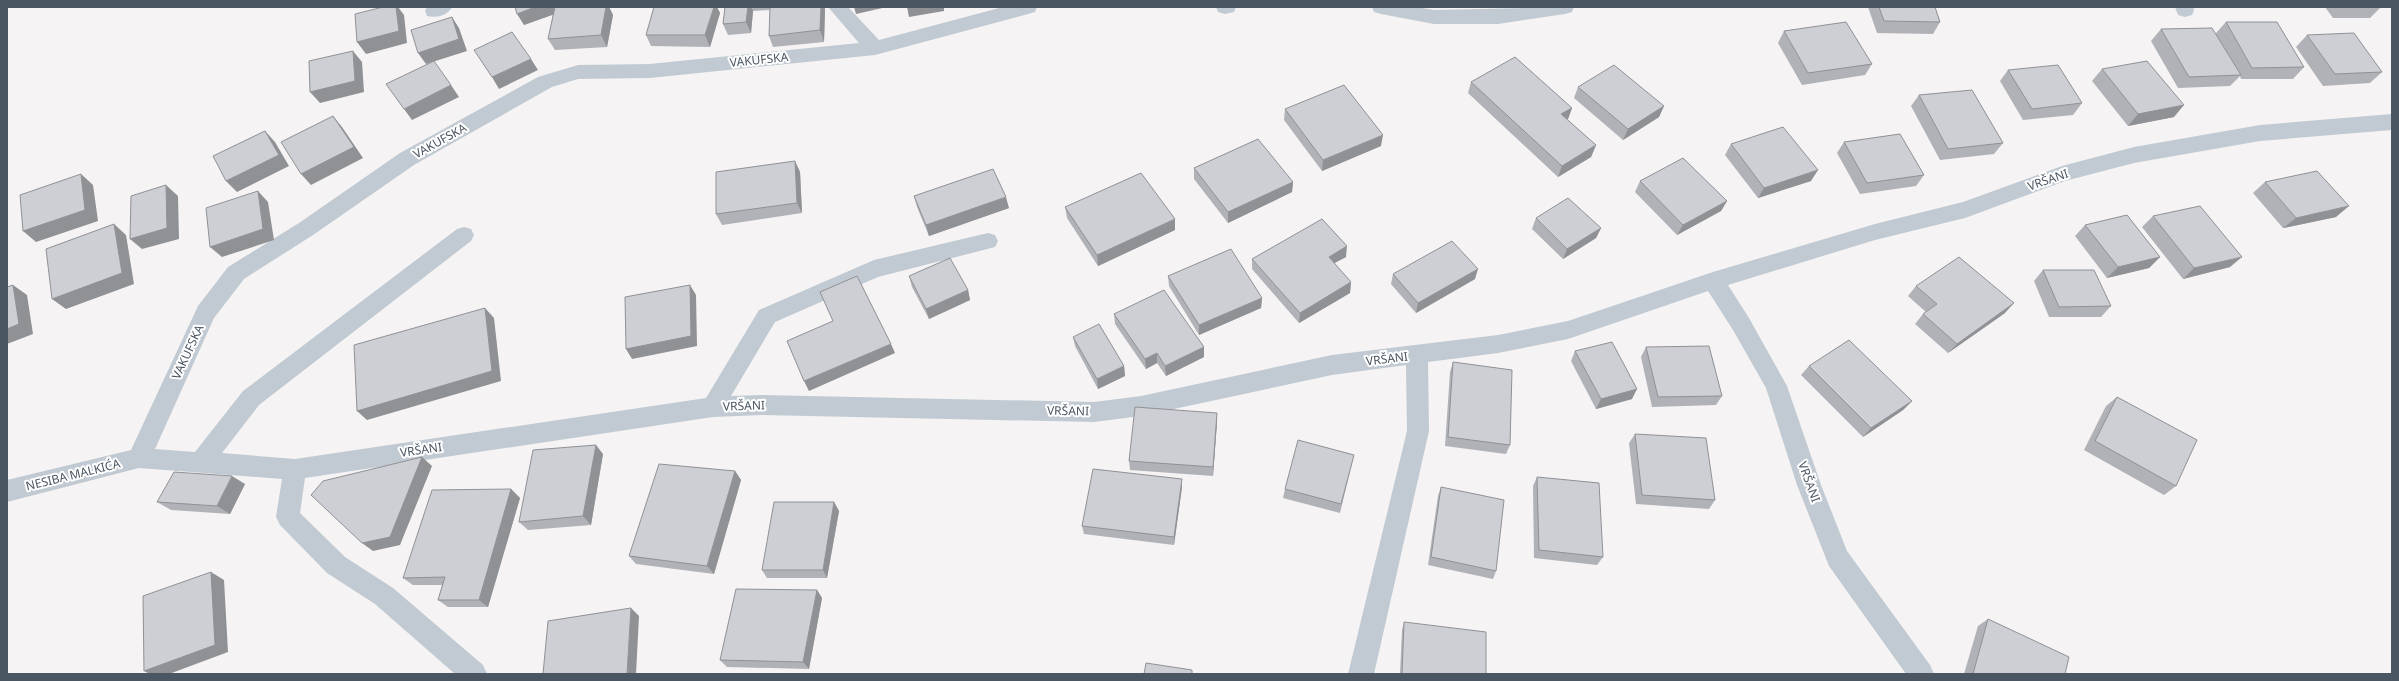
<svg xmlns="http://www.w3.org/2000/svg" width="2399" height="681" viewBox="0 0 2399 681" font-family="'Noto Sans',sans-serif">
  <rect width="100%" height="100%" fill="#f5f3f3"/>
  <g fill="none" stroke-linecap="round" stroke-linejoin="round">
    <!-- minor -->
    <path fill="#c1cad2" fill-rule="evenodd" d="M 427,7 L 452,7 C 447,16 437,18 427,16 L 425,11 Z
      M 828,7 L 848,7 L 879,40 L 1003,7 L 1037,7 L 1035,12 L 1028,14 L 875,55 L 650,78 L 578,79 L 552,87 L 414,165 L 313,235 L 244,279 L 214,318 L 155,449 L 195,452 L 243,391 L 457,229 L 464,227 L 471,229 L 474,235 L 471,241 L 259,405 L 222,453 L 295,459 L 706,398 L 759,310 L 874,260 L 988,233 L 995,235 L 998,241 L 995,247 L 878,277 L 775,322 L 731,396 L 762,395 L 1094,402 L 1141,396 L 1332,355 L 1498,335 L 1568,321 L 1713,272 L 1875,224 L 1963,202 L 2062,166 L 2134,147 L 2260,125 L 2392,114 L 2392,130 L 2260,141 L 2134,163 L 2065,181 L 1965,218 L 1875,240 L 1728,285 L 1749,318 L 1787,386 L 1821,485 L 1847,551 L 1930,665 L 1934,674 L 1906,674 L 1829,566 L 1797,485 L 1766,388 L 1733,330 L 1708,291 L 1568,339 L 1498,353 L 1428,362 L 1429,431 L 1374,674 L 1348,674 L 1407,431 L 1406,365 L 1332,375 L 1141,416 L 1094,422 L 762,415 L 713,417 L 305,478 L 300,513 L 345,557 L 393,588 L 483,665 L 487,674 L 455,674 L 375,604 L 327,573 L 280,525 L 276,517 L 282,479 L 139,468 L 7,502 L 7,480 L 131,450 L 198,306 L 228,267 L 299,223 L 400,153 L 538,77 L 578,65 L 650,64 L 859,43 Z
      M 1216,7 L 1236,7 L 1234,12 L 1225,14 L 1218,12 Z
      M 1372,7 L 1416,7 L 1434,10 L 1574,7 L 1572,12 L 1565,14 L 1498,24 L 1434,24 L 1381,14 L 1374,12 Z
      M 2175,7 L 2193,7 L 2194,10 L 2192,15 L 2185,17 L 2178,15 Z"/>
  </g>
  <!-- wall -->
  <path fill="#b0b2b7" d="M 515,7 L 609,7 L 613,15 L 607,47 L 555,50 L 548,39 L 553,14 L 524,25 Z
    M 654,7 L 717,7 L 720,13 L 710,47 L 651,46 L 646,35 Z
    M 725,7 L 824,7 L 825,9 L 824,42 L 773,47 L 769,36 L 770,10 L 753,11 L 751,33 L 728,35 L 723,24 Z
    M 1868,7 L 1935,7 L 1940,22 L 1933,34 L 1877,33 Z
    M 2325,7 L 2381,7 L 2370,18 L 2333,18 Z
    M 2226,22 L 2304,67 L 2293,79 L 2241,79 L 2240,76 L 2230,86 L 2178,88 L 2151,41 L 2161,29 L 2216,33 Z
    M 1784,31 L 1872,64 L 1865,75 L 1802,85 L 1778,43 Z
    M 2307,35 L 2382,72 L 2370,83 L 2323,86 L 2296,47 Z
    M 2102,69 L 2174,117 L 2128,126 L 2092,81 Z
    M 2008,70 L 2082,103 L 2073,115 L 2023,120 L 2000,81 Z
    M 1471,82 L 1572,108 L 1568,119 L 1567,120 L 1596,145 L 1591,157 L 1558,177 L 1468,93 Z
    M 1578,87 L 1664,106 L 1659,117 L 1623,140 L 1574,98 Z
    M 1919,95 L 2003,143 L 1994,154 L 1940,160 L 1911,106 Z
    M 1285,109 L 1381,146 L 1322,171 L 1284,120 Z
    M 1844,142 L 1924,175 L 1916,186 L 1860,194 L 1837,153 Z
    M 1731,144 L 1811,181 L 1758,198 L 1725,155 Z
    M 795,161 L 800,172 L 802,213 L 722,225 L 716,214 Z
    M 1194,168 L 1293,182 L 1292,192 L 1228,223 L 1194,179 Z
    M 1640,181 L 1727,201 L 1721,211 L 1677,235 L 1635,192 Z
    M 2265,182 L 2336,217 L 2283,228 L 2253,193 Z
    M 914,196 L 1009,208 L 929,236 L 917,207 Z
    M 1065,207 L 1175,230 L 1098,266 L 1067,218 Z
    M 2153,216 L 2230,267 L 2183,279 L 2142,227 Z
    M 1536,218 L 1601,228 L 1596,238 L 1563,259 L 1532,229 Z
    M 2085,225 L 2160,257 L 2149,268 L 2107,278 L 2075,236 Z
    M 1346,257 L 1334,263 L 1351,282 L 1350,293 L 1299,323 L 1252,269 L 1252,259 Z
    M 2043,270 L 2111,306 L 2101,317 L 2049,317 L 2034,281 Z
    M 1393,274 L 1475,279 L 1416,313 L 1391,284 Z
    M 909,276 L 968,290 L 970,300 L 929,319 L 912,287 Z
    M 1168,276 L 1262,298 L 1261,308 L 1199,335 L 1169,286 Z
    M 1916,286 L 2005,313 L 1948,353 L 1915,324 L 1923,314 L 1926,312 L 1908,296 Z
    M 1114,314 L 1204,347 L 1204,357 L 1166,376 L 1157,363 L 1146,369 L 1115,324 Z
    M 1073,337 L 1124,366 L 1125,376 L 1098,389 L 1075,346 Z
    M 1646,347 L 1722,396 L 1716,405 L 1652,407 L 1641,357 Z
    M 1575,351 L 1632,399 L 1596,409 L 1571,361 Z
    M 1453,362 L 1510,445 L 1506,454 L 1445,446 L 1450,372 Z
    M 1809,366 L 1912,401 L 1903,410 L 1863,437 L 1801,375 Z
    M 2117,397 L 2176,486 L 2164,495 L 2084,450 L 2106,406 Z
    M 1217,422 L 1213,476 L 1130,470 L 1129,461 Z
    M 1635,434 L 1715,500 L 1709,509 L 1636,504 L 1629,443 Z
    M 603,454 L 591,525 L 528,530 L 519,522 Z
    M 1354,455 L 1340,513 L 1283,498 L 1285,489 Z
    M 735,471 L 741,480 L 714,574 L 636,564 L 629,556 Z
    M 1537,477 L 1603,557 L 1597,565 L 1534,558 L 1533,486 Z
    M 245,484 L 230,514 L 171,510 L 157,502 Z
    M 1182,487 L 1174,545 L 1084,534 L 1082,526 Z
    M 1441,487 L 1496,571 L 1493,579 L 1428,565 L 1438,496 Z
    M 511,489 L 520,498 L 488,607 L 448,607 L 438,600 L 442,585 L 413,585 L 403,578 Z
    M 834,502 L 839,511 L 827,578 L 767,578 L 762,570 Z
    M 817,590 L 822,598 L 809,669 L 727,667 L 720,660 Z
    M 1988,619 L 2065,674 L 1964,674 L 1978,626 Z
    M 1404,622 L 1486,674 L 1400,674 L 1402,630 Z"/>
  <!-- shaded-wall -->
  <path fill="#909195" d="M 396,7 L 398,7 L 404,15 L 407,43 L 366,54 L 357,42 Z
    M 535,7 L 571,7 L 572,8 L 524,25 L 517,14 Z
    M 606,7 L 609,7 L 613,15 L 607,47 L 601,35 Z
    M 714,7 L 717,7 L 720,13 L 710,47 L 705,35 Z
    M 748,7 L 751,7 L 753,11 L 751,33 L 746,22 Z
    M 821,7 L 824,7 L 825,9 L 824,42 L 820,30 Z
    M 854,7 L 887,7 L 856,14 Z
    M 907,7 L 944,7 L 944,11 L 909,17 Z
    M 452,17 L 459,28 L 467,51 L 426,64 L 418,53 Z
    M 353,51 L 362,62 L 364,92 L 320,103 L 310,92 Z
    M 531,59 L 538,70 L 499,89 L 492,77 Z
    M 451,85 L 459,97 L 412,120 L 404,109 Z
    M 2184,105 L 2174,117 L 2128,126 L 2138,114 Z
    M 1664,106 L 1659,117 L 1623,140 L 1628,129 Z
    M 1572,108 L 1568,119 L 1557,125 L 1561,114 Z
    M 333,116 L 342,127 L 363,158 L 311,185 L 301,174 Z
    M 265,131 L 275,142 L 289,166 L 237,192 L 226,181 Z
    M 1383,135 L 1381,146 L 1322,171 L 1323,160 Z
    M 1596,145 L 1591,157 L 1558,177 L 1562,166 Z
    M 795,161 L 800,172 L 802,213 L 797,203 Z
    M 1818,170 L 1811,181 L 1758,198 L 1764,188 Z
    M 81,174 L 93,185 L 98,221 L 36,242 L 23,231 Z
    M 1293,182 L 1292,192 L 1228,223 L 1228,212 Z
    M 166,185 L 178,196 L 179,239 L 142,249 L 130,239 Z
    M 258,191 L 268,202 L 274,240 L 222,257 L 210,247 Z
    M 1006,197 L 1009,208 L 929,236 L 926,225 Z
    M 1727,201 L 1721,211 L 1677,235 L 1683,225 Z
    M 2349,206 L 2336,217 L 2283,228 L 2296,218 Z
    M 1175,219 L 1175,230 L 1098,266 L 1097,255 Z
    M 114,224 L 126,235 L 134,284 L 66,309 L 52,299 Z
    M 1601,228 L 1596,238 L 1563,259 L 1567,249 Z
    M 1347,246 L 1346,257 L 1327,267 L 1329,257 Z
    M 2160,257 L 2149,268 L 2107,278 L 2118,267 Z
    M 2242,257 L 2230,267 L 2183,279 L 2194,268 Z
    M 1478,269 L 1475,279 L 1416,313 L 1418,303 Z
    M 1351,282 L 1350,293 L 1299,323 L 1300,313 Z
    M 13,285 L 27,295 L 33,334 L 7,344 L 7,329 Z
    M 690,285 L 696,295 L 697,346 L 632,359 L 626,349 Z
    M 968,290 L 970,300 L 929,319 L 926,309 Z
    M 1262,298 L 1261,308 L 1199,335 L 1199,325 Z
    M 2014,303 L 2005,313 L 1948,353 L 1957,344 Z
    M 485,308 L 494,318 L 501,381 L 367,420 L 357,411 Z
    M 891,344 L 895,353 L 809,391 L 804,381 Z
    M 1204,347 L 1204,357 L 1166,376 L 1165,366 Z
    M 1157,353 L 1157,363 L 1146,369 L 1145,359 Z
    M 1124,366 L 1125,376 L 1098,389 L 1097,379 Z
    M 1637,389 L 1632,399 L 1596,409 L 1601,399 Z
    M 1912,401 L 1903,410 L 1863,437 L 1871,428 Z
    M 1217,413 L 1217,422 L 1213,476 L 1213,467 Z
    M 596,445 L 603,454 L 591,525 L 583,516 Z
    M 422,457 L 432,466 L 400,545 L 373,551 L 362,543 Z
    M 735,471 L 741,480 L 714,574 L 707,566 Z
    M 232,476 L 245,484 L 230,514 L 217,506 Z
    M 1182,479 L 1182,487 L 1174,545 L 1174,537 Z
    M 511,489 L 520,498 L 488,607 L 479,600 Z
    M 834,502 L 839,511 L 827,578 L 823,570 Z
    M 211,572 L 224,580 L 228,652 L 169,674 L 150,674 L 144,671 Z
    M 817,590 L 822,598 L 809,669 L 803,662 Z
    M 631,608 L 639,616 L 636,674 L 627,674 Z"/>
  <!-- building -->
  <path fill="#cdcfd5" stroke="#909195" d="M 383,7 L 396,7 L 399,31 L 357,42 L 355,14 Z
    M 515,7 L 535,7 L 517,14 Z
    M 555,7 L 606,7 L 601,35 L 548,39 Z
    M 654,7 L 714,7 L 705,35 L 646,35 Z
    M 725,7 L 748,7 L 746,22 L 723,24 Z
    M 770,7 L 821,7 L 820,30 L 769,36 Z
    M 1879,7 L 1935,7 L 1940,22 L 1884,21 Z
    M 452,17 L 459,39 L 418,53 L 411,30 Z
    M 1846,22 L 1872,64 L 1808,73 L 1784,31 Z
    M 2226,22 L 2277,22 L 2304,67 L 2252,68 Z
    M 2212,28 L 2241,75 L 2189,77 L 2161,29 Z
    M 512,32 L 531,59 L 492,77 L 474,50 Z
    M 2354,33 L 2382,72 L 2335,74 L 2307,35 Z
    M 353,51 L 355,81 L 310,92 L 309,61 Z
    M 1515,57 L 1572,108 L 1561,114 L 1596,145 L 1562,166 L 1471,82 Z
    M 434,61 L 451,85 L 404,109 L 386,84 Z
    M 2147,61 L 2184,105 L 2138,114 L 2102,69 Z
    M 1614,65 L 1664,106 L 1628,129 L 1578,87 Z
    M 2058,65 L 2082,103 L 2032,109 L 2008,70 Z
    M 1344,85 L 1383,135 L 1323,160 L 1285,109 Z
    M 1972,90 L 2003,143 L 1948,149 L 1919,95 Z
    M 333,116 L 354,147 L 301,174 L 281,142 Z
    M 1783,127 L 1818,170 L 1764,188 L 1731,144 Z
    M 265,131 L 279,155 L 226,181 L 213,156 Z
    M 1900,134 L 1924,175 L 1867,183 L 1844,142 Z
    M 1258,139 L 1293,182 L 1228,212 L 1194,168 Z
    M 1683,158 L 1727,201 L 1683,225 L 1640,181 Z
    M 795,161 L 797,203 L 716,214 L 716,172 Z
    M 993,169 L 1006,197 L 926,225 L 914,196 Z
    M 2317,171 L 2349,206 L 2296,218 L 2265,182 Z
    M 1141,173 L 1175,219 L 1097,255 L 1065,207 Z
    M 81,174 L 85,210 L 23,231 L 20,195 Z
    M 166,185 L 167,228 L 130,239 L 131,196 Z
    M 258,191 L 263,229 L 210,247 L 206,208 Z
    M 1568,198 L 1601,228 L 1567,249 L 1536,218 Z
    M 2200,206 L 2242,257 L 2194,268 L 2153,216 Z
    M 2127,215 L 2160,257 L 2118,267 L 2085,225 Z
    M 1322,219 L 1347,246 L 1329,257 L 1351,282 L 1300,313 L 1252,259 Z
    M 114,224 L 122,273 L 52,299 L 46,249 Z
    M 1452,241 L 1478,269 L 1418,303 L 1393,274 Z
    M 1231,249 L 1262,298 L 1199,325 L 1168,276 Z
    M 1959,257 L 2014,303 L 1957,344 L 1923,314 L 1937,304 L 1916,286 Z
    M 950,258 L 968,290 L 926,309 L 909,276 Z
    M 2043,270 L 2094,270 L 2111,306 L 2059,307 Z
    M 857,276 L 891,344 L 804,381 L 787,341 L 833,321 L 820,292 Z
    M 13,285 L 19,324 L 7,329 L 7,287 Z
    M 690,285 L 691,336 L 626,349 L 625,297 Z
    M 1164,290 L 1204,347 L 1165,366 L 1157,353 L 1145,359 L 1114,314 Z
    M 485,308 L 492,371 L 357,411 L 354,345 Z
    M 1099,324 L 1124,366 L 1097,379 L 1073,337 Z
    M 1849,340 L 1912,401 L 1871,428 L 1809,366 Z
    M 1612,342 L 1637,389 L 1601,399 L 1575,351 Z
    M 1709,346 L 1722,396 L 1658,397 L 1646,347 Z
    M 1453,362 L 1512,370 L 1510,445 L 1448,437 Z
    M 2117,397 L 2197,440 L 2176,486 L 2095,441 Z
    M 1135,407 L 1217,413 L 1213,467 L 1129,461 Z
    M 1635,434 L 1706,438 L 1715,500 L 1642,495 Z
    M 1298,440 L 1354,455 L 1341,504 L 1285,489 Z
    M 596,445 L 583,516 L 519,522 L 533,450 Z
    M 422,457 L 390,537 L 362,543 L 311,495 L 323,481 Z
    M 659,464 L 735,471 L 707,566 L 629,556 Z
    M 1093,469 L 1182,479 L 1174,537 L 1082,526 Z
    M 174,472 L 232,476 L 217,506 L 157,502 Z
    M 1537,477 L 1599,483 L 1603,557 L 1539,550 Z
    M 1441,487 L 1504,500 L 1496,571 L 1431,557 Z
    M 511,489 L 479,600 L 438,600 L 445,577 L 403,578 L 432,490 Z
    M 774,502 L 834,502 L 823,570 L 762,570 Z
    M 211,572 L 215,645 L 144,671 L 143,596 Z
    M 736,589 L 817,590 L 803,662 L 720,660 Z
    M 631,608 L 627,674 L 543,674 L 548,621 Z
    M 1988,619 L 2069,657 L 2065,674 L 1973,674 Z
    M 1404,622 L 1486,632 L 1486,674 L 1402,674 Z
    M 1146,663 L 1192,670 L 1192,674 L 1144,674 Z"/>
  <g text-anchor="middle" stroke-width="4" stroke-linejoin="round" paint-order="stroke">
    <!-- street labels -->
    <g font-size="12" fill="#4a5661" stroke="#fff">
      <text transform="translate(759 60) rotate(-6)" y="4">VAKUFSKA</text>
      <text transform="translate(440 141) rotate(-29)" y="4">VAKUFSKA</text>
      <text transform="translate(2048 180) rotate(-19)" y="4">VRŠANI</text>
      <text transform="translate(188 352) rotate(-65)" y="4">VAKUFSKA</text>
      <text transform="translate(1387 359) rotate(-7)" y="4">VRŠANI</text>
      <text transform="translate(744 406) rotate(-2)" y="4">VRŠANI</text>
      <text transform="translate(1068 411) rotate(1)" y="4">VRŠANI</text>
      <text transform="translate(421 450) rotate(-8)" y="4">VRŠANI</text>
      <text transform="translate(73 475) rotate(-14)" y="4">NESIBA MALKIĆA</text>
      <text transform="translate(1809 482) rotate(70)" y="4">VRŠANI</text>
    </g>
  </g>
  <!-- border -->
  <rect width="2399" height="681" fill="none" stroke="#4a5661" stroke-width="16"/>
</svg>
